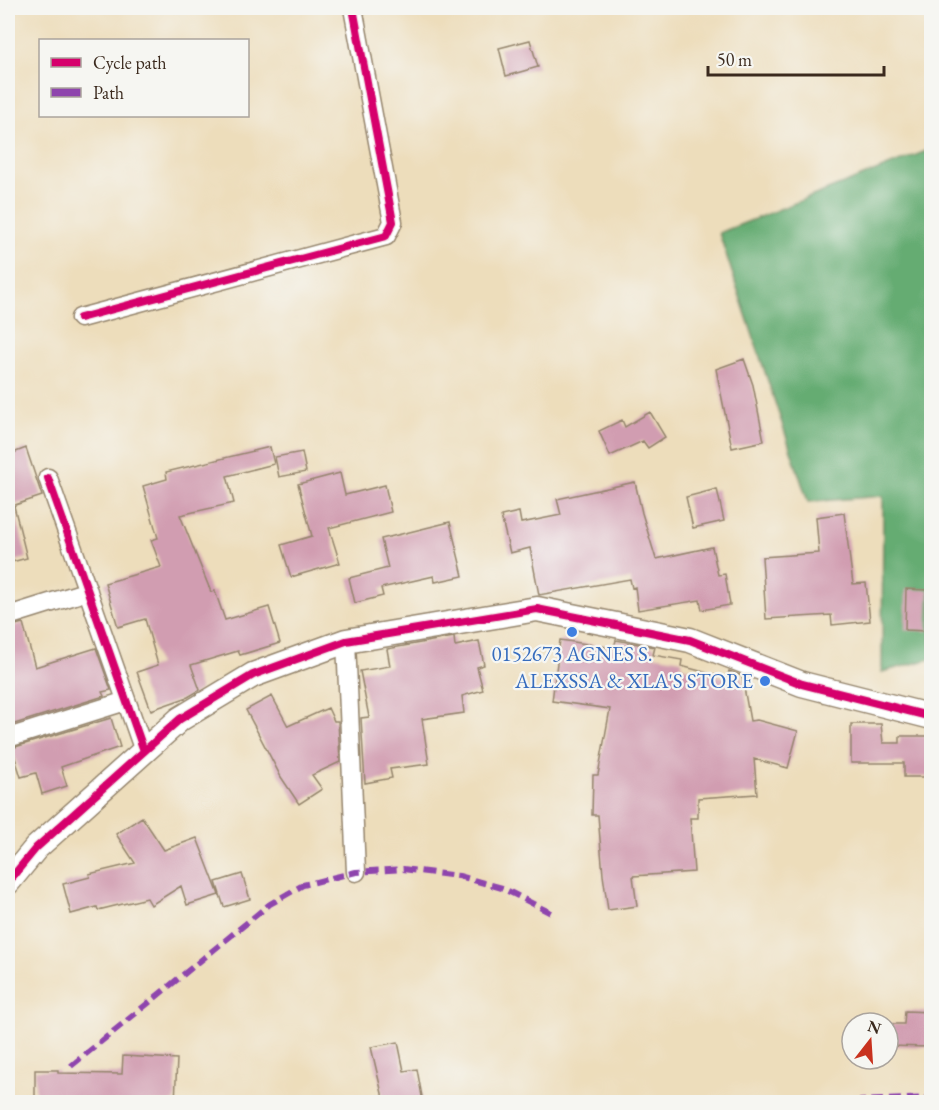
<svg xmlns="http://www.w3.org/2000/svg" width="939" height="1110" viewBox="0 0 939 1110" font-family="'EB Garamond',serif">
  <rect width="100%" height="100%" fill="#f6f6f2"/>
  <filter id="ink" filterUnits="userSpaceOnUse"><feTurbulence type="fractalNoise" baseFrequency=".0167" numOctaves="2"/><feDisplacementMap in="SourceGraphic" scale="12" xChannelSelector="R" yChannelSelector="G"/><feConvolveMatrix kernelMatrix="1 2 1 2 8 2 1 2 1" color-interpolation-filters="sRGB"/></filter>
  <filter id="wash" filterUnits="userSpaceOnUse"><feTurbulence type="fractalNoise" baseFrequency=".008" numOctaves="4" result="noise"/><feDisplacementMap in="SourceGraphic" scale="24" xChannelSelector="R" yChannelSelector="G"/><feGaussianBlur stdDeviation="1.35" result="paint"/><feColorMatrix in="noise" values="0 0 0 0 0 0 0 0 0 0 0 0 0 0 0 0 0 1.4 0 .05"/><feComposite in="paint" operator="in"/></filter>
  <g filter="url(#wash)">
    <rect width="100%" height="100%" fill="#edddbb"/>
    <!-- forest -->
    <path fill="#65ac72" stroke="#506b48" stroke-width="1.5" d="M 931,149 L 931,659 L 882,672 L 883,496 L 808,502 L 719,233 Z"/>
    <g id="blocks">
      <!-- building -->
      <path fill="#d19db1" d="M 530,40 L 538,67 L 506,76 L 499,48 Z
        M 744,359 L 753,385 L 764,441 L 732,448 L 716,369 Z
        M 650,412 L 665,437 L 648,448 L 643,441 L 610,456 L 599,431 L 622,420 L 625,427 Z
        M 270,447 L 274,464 L 227,476 L 234,503 L 180,515 L 211,592 L 215,591 L 225,620 L 269,607 L 280,643 L 240,655 L 238,651 L 191,665 L 200,690 L 188,697 L 151,710 L 137,672 L 158,665 L 145,619 L 118,627 L 105,583 L 161,567 L 151,540 L 158,538 L 143,486 L 167,479 L 166,472 Z
        M 26,448 L 42,496 L 12,506 L 14,506 L 27,558 L 8,563 L 8,455 Z
        M 302,452 L 306,472 L 279,477 L 275,457 Z
        M 340,473 L 345,495 L 385,485 L 391,512 L 329,528 L 340,563 L 291,577 L 281,545 L 312,536 L 298,484 Z
        M 635,482 L 642,513 L 656,559 L 712,547 L 718,575 L 725,574 L 730,605 L 702,610 L 700,600 L 638,610 L 635,587 L 632,588 L 630,579 L 539,595 L 530,548 L 510,553 L 501,516 L 519,512 L 521,523 L 561,515 L 557,499 Z
        M 717,489 L 724,521 L 693,528 L 686,497 Z
        M 844,513 L 853,584 L 866,583 L 870,621 L 832,625 L 831,615 L 766,619 L 762,557 L 819,553 L 816,517 Z
        M 450,522 L 463,576 L 435,582 L 434,576 L 381,588 L 383,596 L 355,603 L 349,578 L 388,568 L 381,539 Z
        M 906,589 L 929,590 L 927,631 L 905,630 Z
        M 23,623 L 35,667 L 96,648 L 111,690 L 102,692 L 104,696 L 8,726 L 8,627 Z
        M 454,637 L 455,646 L 479,641 L 484,665 L 477,667 L 483,690 L 462,696 L 464,713 L 422,719 L 429,764 L 390,769 L 392,778 L 365,783 L 361,718 L 369,717 L 360,671 L 390,666 L 387,649 Z
        M 560,640 L 614,648 L 616,640 L 655,647 L 653,655 L 682,660 L 681,666 L 727,678 L 729,671 L 742,676 L 750,721 L 757,720 L 798,731 L 788,768 L 754,759 L 757,794 L 698,798 L 698,818 L 690,818 L 694,872 L 633,876 L 637,906 L 608,910 L 603,875 L 598,815 L 592,815 L 593,775 L 598,775 L 610,709 L 552,701 Z
        M 272,696 L 288,726 L 328,708 L 334,721 L 338,721 L 340,762 L 312,775 L 322,789 L 299,804 L 281,777 L 246,710 Z
        M 111,718 L 120,747 L 61,767 L 67,786 L 42,794 L 36,773 L 21,777 L 12,748 Z
        M 851,724 L 881,724 L 883,743 L 900,743 L 900,736 L 932,736 L 932,777 L 904,777 L 904,763 L 851,763 Z
        M 142,817 L 164,850 L 197,838 L 219,895 L 187,905 L 181,886 L 151,905 L 147,898 L 98,910 L 97,907 L 71,914 L 63,884 L 90,877 L 89,874 L 135,863 L 116,834 Z
        M 242,874 L 250,899 L 224,907 L 216,882 Z
        M 905,1011 L 931,1012 L 930,1047 L 888,1046 L 888,1024 L 904,1024 Z
        M 398,1042 L 404,1071 L 417,1069 L 423,1102 L 384,1102 L 371,1047 Z
        M 123,1056 L 177,1059 L 175,1102 L 35,1102 L 35,1070 L 58,1070 L 58,1073 L 122,1074 Z"/>
    </g>
  </g>
  <g filter="url(#ink)">
    <use href="#blocks" fill-opacity="0" stroke="#94846c" stroke-width="1.5"/>
    <g fill="none" stroke-linecap="round" stroke-linejoin="round">
      <defs>
        <path id="minor" d="M 80,318 L 386,236 L 393,222 L 353,8
          M 48,478 L 144,751
          M 8,616 L 88,591
          M 346,641 L 356,872
          M 8,738 L 126,701"/>
        <path id="tertiary" d="M 8,882 L 36,848 L 180,719 L 253,675 L 346,641 L 537,609 L 690,640 L 802,684 L 932,717"/>
      </defs>
      <!-- minor casing -->
      <use href="#minor" stroke="#94846c" stroke-width="21"/>
      <!-- tertiary casing -->
      <use href="#tertiary" stroke="#94846c" stroke-width="27"/>
      <!-- minor -->
      <use href="#minor" stroke="#fff" stroke-width="18"/>
      <!-- tertiary -->
      <use href="#tertiary" stroke="#fff" stroke-width="24"/>
      <!-- quiet -->
      <path stroke="#8e44ad" stroke-width="6" stroke-dasharray="12 6" stroke-linecap="butt" d="M 71,1066 L 270,904 L 303,885 L 356,872 L 403,869 L 459,876 L 502,888 L 553,914
        M 835,1102 L 932,1098"/>
      <defs>
        <path id="cycleway" d="M 80,318 L 386,236 L 393,222 L 353,8
          M 48,478 L 144,751
          M 8,882 L 36,848 L 180,719 L 253,675 L 346,641 L 537,609 L 690,640 L 802,684 L 932,717"/>
      </defs>
      <!-- cycleway casing -->
      <use href="#cycleway" stroke="#f6f6f2" stroke-width="11"/>
      <!-- cycleway -->
      <use href="#cycleway" stroke="#d6006c" stroke-width="8"/>
    </g>
  </g>
  <!-- markers -->
  <g fill="#3f7fe0" stroke="#f6f6f2" stroke-width="2">
    <circle cx="572" cy="632" r="6"/>
    <circle cx="765" cy="681" r="6"/>
  </g>
  <g text-anchor="middle" stroke-width="4.5" stroke-linejoin="round" paint-order="stroke">
    <!-- shop labels -->
    <g font-size="21" fill="#366cbe" stroke="#f6f6f2">
      <text x="572" y="661">0152673 AGNES S.</text>
      <text x="753" y="688" text-anchor="end">ALEXSSA &amp; XLA'S STORE</text>
    </g>
  </g>
  <!-- margin -->
  <rect width="939" height="1110" fill="none" stroke="#f6f6f2" stroke-width="30"/>
  <!-- legend -->
  <rect x="39" y="39" width="210" height="78" fill="#f6f6f2" stroke="#aba49d" stroke-width="1.5"/>
  <rect x="51" y="58" width="30" height="9" fill="#d6006c" stroke="#aba49d" stroke-width="1.5"/>
  <text x="93" y="69" font-size="18" fill="#3b2a1e">Cycle path</text>
  <rect x="51" y="88" width="30" height="9" fill="#8e44ad" stroke="#aba49d" stroke-width="1.5"/>
  <text x="93" y="99" font-size="18" fill="#3b2a1e">Path</text>
  <!-- north arrow -->
  <g transform="translate(870 1041) rotate(17)"><circle r="28" fill="#f6f6f2" stroke="#aba49d" stroke-width="1.5"/>
  <path d="M0-4.5L10 22L0 15L-10 22Z" fill="#c8321e"/>
  <text y="-9" font-size="16" font-weight="bold" text-anchor="middle" fill="#3b2a1e">N</text>
  </g>
  <!-- scale -->
  <path d="M708 66v9h176v-9" fill="none" stroke="#3b2a1e" stroke-width="3"/>
  <text x="717" y="66" font-size="18" fill="#3b2a1e" stroke="#f6f6f2" stroke-width="4.5" paint-order="stroke">50 m</text>
</svg>
